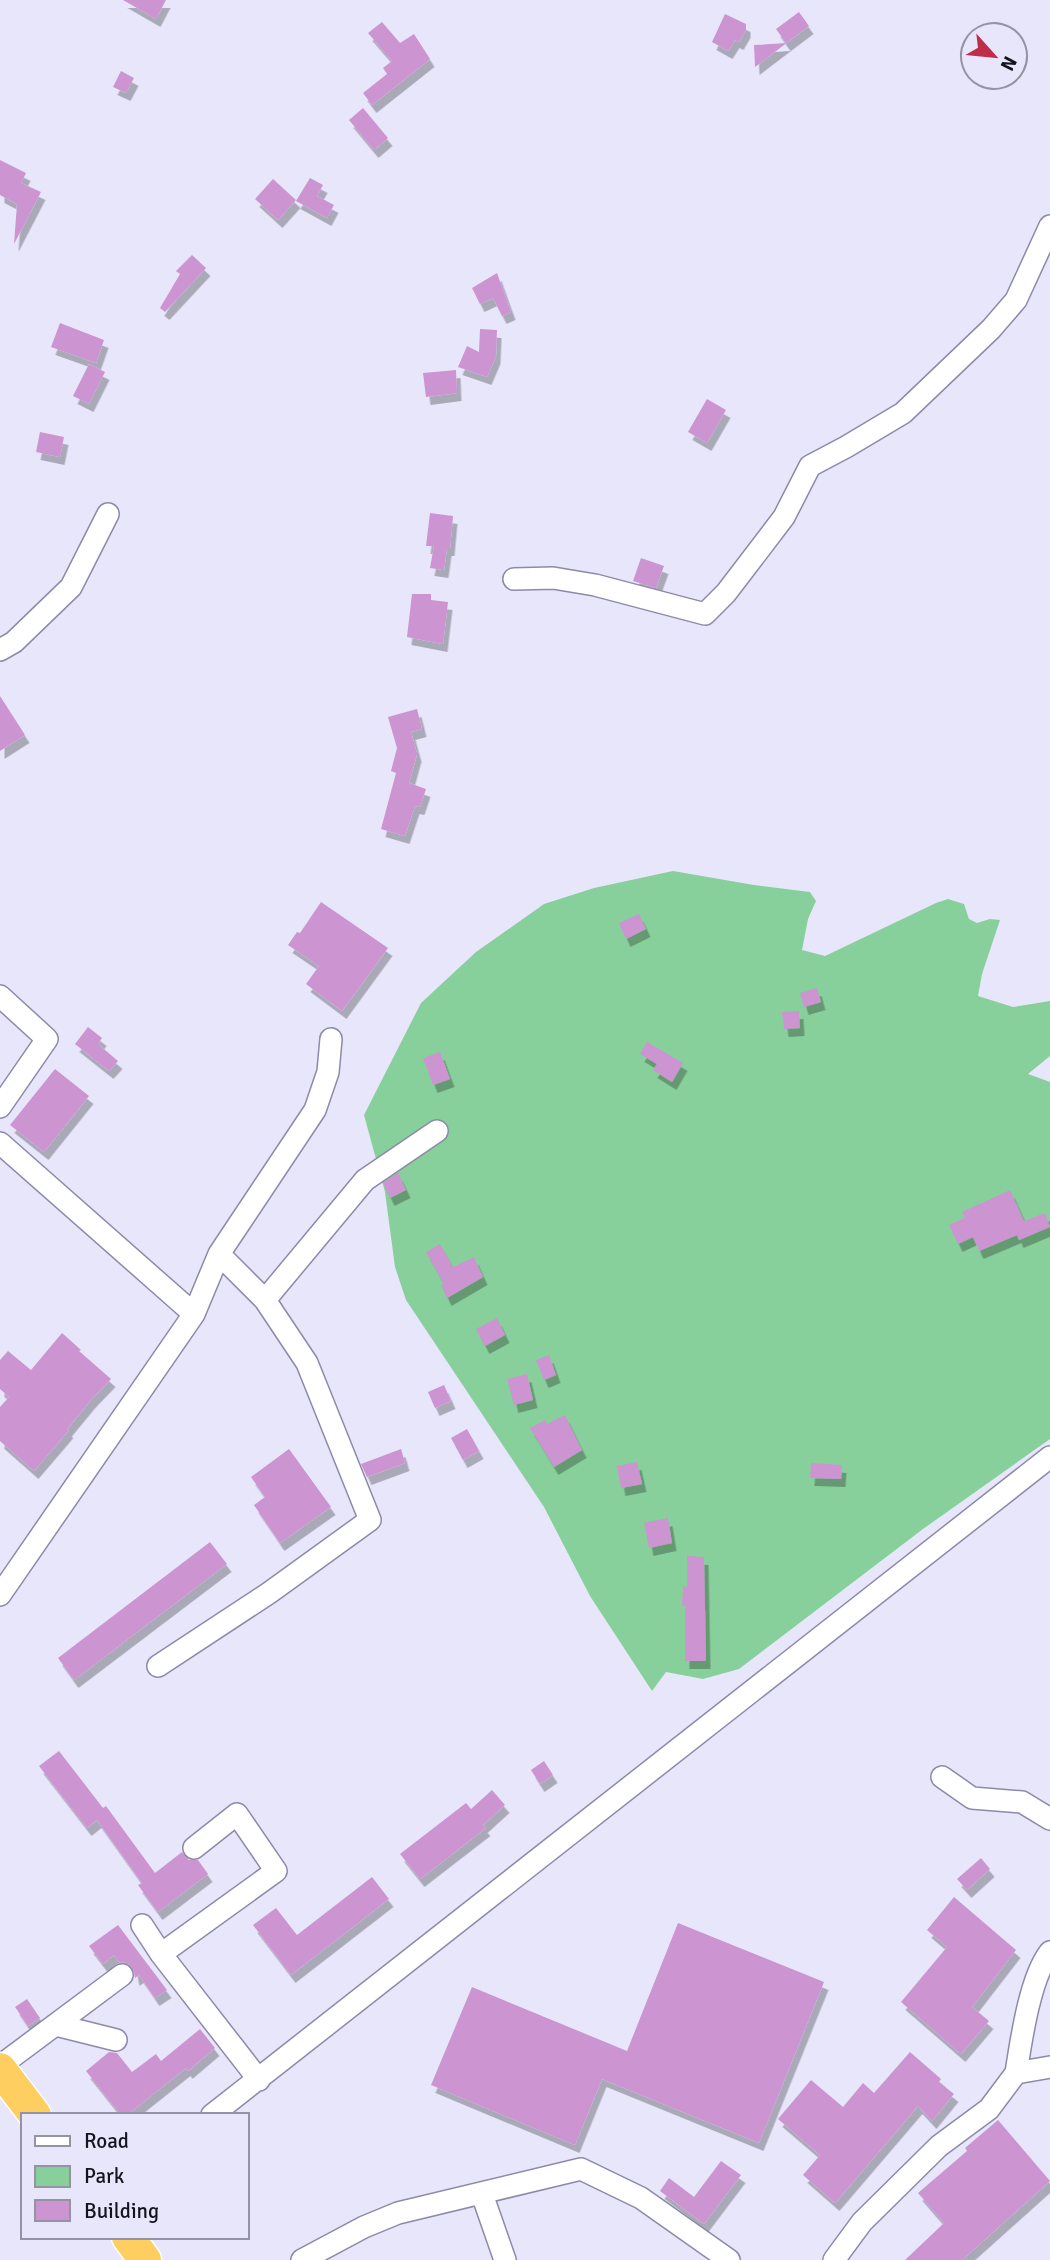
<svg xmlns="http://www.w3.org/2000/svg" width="1050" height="2260" viewBox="0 0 1050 2260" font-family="Signika,sans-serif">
  <defs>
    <filter id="shadow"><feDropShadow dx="4.5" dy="8" stdDeviation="0" flood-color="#0004"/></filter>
  </defs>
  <rect width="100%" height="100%" fill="#e8e6fb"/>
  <!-- green -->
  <path fill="#88d09b" d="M 673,871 L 754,885 L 810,892 L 816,901 L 808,919 L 802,950 L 825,956 L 936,903 L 948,899 L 964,904 L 969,919 L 977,923 L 990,919 L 1000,920 L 982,974 L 978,996 L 1013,1007 L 1050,1001 L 1050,1056 L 1028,1074 L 1050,1082 L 1050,1439 L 923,1529 L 739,1669 L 703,1679 L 666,1672 L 652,1691 L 590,1596 L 544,1507 L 406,1300 L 395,1267 L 385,1192 L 364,1115 L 421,1003 L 476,952 L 544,904 L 594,888 Z"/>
  <!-- building -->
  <path fill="#cc94d1" filter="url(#shadow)" d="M 123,0 L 166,0 L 156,19 Z
    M 799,12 L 809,26 L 755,67 L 754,45 L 786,43 L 776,29 Z
    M 725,14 L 746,24 L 746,30 L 739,42 L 735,40 L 728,51 L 712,42 Z
    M 382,22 L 400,43 L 414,34 L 430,59 L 372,105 L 363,93 L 387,74 L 383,68 L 392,61 L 368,33 Z
    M 121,71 L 134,78 L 126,93 L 113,87 Z
    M 363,108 L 388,138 L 374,150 L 349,120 Z
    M 0,160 L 26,173 L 21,183 L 41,192 L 14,244 L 17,204 L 0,195 Z
    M 310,178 L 323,185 L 317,196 L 334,205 L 327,218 L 296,201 Z
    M 273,179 L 296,200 L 278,220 L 255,199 Z
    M 192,255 L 206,268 L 165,312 L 160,308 L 180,274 L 176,271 Z
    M 497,273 L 511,312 L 502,316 L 493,298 L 480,304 L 472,288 Z
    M 60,323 L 104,340 L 96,363 L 51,347 Z
    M 480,329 L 497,330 L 496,356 L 487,377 L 458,367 L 467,346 L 479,352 Z
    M 89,364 L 105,372 L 89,404 L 73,396 Z
    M 456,370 L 457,393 L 426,397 L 423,373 Z
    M 707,399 L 726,410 L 707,443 L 688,432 Z
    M 40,432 L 64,437 L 60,457 L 36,452 Z
    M 430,513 L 453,516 L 450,548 L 447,548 L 444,570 L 430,568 L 434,546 L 426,546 Z
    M 641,558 L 664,566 L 656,588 L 633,581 Z
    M 412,594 L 431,594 L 431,600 L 448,602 L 443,644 L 407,637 Z
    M 0,696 L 25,735 L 0,751 Z
    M 417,709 L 422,729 L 411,732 L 417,754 L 409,783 L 426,789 L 420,807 L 415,806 L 405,836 L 381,829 L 396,773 L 391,771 L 397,748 L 388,717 Z
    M 321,902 L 388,948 L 342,1011 L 306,984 L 319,966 L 288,945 L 297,932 L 300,933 Z
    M 639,914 L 646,929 L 626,939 L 619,923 Z
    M 817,988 L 821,1002 L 804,1007 L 800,993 Z
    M 799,1011 L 800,1028 L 784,1029 L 782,1012 Z
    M 88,1027 L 102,1038 L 98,1044 L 118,1061 L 109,1071 L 75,1044 Z
    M 647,1042 L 683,1063 L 672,1082 L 653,1070 L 657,1064 L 640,1054 Z
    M 440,1052 L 450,1079 L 433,1085 L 423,1058 Z
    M 55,1069 L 89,1096 L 44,1152 L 10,1125 Z
    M 398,1173 L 406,1190 L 390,1198 L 383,1183 Z
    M 1010,1190 L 1024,1221 L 1045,1213 L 1050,1227 L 1019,1240 L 1017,1235 L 979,1251 L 973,1237 L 958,1244 L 949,1225 L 965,1218 L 962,1212 Z
    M 440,1244 L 453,1267 L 474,1257 L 483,1277 L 447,1298 L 441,1285 L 444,1284 L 426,1252 Z
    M 497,1318 L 505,1335 L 485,1346 L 476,1329 Z
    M 62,1333 L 81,1350 L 79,1351 L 111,1379 L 90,1401 L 67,1429 L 69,1430 L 34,1471 L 0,1441 L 0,1407 L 9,1397 L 0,1389 L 0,1360 L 8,1351 L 31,1370 Z
    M 549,1355 L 556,1375 L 544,1380 L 536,1360 Z
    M 527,1374 L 533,1400 L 514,1405 L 507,1379 Z
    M 444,1385 L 451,1401 L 435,1408 L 428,1392 Z
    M 565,1415 L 582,1450 L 554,1467 L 530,1428 L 545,1420 L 547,1424 Z
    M 467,1429 L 479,1451 L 463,1460 L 451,1438 Z
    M 289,1449 L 331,1507 L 280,1543 L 254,1505 L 265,1497 L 251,1477 Z
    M 401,1449 L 405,1463 L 367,1477 L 361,1464 Z
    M 637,1462 L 642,1484 L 621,1488 L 617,1466 Z
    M 811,1463 L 842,1465 L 841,1479 L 810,1478 Z
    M 668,1518 L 672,1543 L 649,1548 L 644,1523 Z
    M 210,1542 L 227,1564 L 74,1680 L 58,1658 Z
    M 687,1556 L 704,1557 L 706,1661 L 685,1661 L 685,1606 L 682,1606 L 683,1586 L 687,1587 Z
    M 59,1751 L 103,1808 L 106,1806 L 155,1873 L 182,1852 L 189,1860 L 198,1860 L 208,1874 L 158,1912 L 138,1885 L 142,1883 L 97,1820 L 87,1828 L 39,1766 Z
    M 544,1761 L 553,1775 L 540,1784 L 531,1770 Z
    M 492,1790 L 505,1805 L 483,1825 L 486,1828 L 420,1879 L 400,1854 L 466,1803 L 471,1809 Z
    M 981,1858 L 990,1869 L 967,1890 L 957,1879 Z
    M 372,1877 L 389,1899 L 291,1975 L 253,1925 L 276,1908 L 297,1935 Z
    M 954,1897 L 1016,1950 L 972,2007 L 989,2021 L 961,2054 L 901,2002 L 947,1947 L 927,1930 Z
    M 678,1923 L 824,1982 L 759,2143 L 602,2079 L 575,2145 L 431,2085 L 472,1987 L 627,2051 Z
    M 118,1925 L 167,1990 L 155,1998 L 139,1975 L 135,1978 L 133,1968 L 128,1963 L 119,1962 L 114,1955 L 103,1964 L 89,1946 Z
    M 27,1999 L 40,2018 L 28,2026 L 15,2007 Z
    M 200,2029 L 215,2048 L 188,2071 L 186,2068 L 127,2115 L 121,2115 L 86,2071 L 109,2052 L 117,2053 L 132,2072 L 156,2054 L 161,2061 Z
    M 910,2052 L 941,2079 L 939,2082 L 954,2094 L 932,2121 L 918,2106 L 835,2203 L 803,2175 L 820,2155 L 778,2119 L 811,2080 L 843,2107 L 863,2083 L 874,2093 Z
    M 998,2120 L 1050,2181 L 962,2260 L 905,2260 L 944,2223 L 918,2193 L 967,2151 L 965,2148 Z
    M 721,2161 L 741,2175 L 704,2224 L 660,2191 L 669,2178 L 694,2197 Z"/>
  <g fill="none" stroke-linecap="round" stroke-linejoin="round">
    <defs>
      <path id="minor" d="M 514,579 L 553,578 L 595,585 L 705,614 L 726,593 L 784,517 L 810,466 L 846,447 L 903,413 L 991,329 L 1016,300 L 1050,226
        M 0,650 L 14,642 L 71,587 L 108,514
        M 0,996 L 47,1039 L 0,1107
        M 0,1143 L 194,1314 L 0,1595
        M 219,1254 L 315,1110 L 328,1072 L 331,1039
        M 194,1314 L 219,1254 L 265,1300 L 365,1180 L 437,1131
        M 158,1666 L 269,1593 L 370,1520 L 307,1363 L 265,1300
        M 942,1777 L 972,1798 L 1022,1802 L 1050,1819
        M 142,1925 L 161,1954 L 259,2080
        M 161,1954 L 276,1871 L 237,1814 L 194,1848
        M 56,2025 L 116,2040
        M 0,2066 L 122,1975
        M 1016,2073 C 1021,2041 1030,1977 1050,1952
        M 212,2115 L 1050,1457
        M 482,2194 L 505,2260
        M 302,2260 L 364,2227 L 398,2213 L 581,2169 L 641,2198 L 729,2260
        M 834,2260 L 862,2222 L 939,2146 L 989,2109 L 1016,2073 L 1050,2067"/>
      <path id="highway" d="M 0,2069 L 35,2115
        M 128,2237 L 145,2260"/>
    </defs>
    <!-- minor casing -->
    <use href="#minor" stroke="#8d89a9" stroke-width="24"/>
    <!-- highway casing -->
    <use href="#highway" stroke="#fff" stroke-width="35"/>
    <!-- minor -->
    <use href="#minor" stroke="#fff" stroke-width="21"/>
    <!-- highway -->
    <use href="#highway" stroke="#fece61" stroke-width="32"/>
  </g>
  <!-- legend -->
  <rect x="21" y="2113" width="228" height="126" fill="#e8e6fb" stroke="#9492a3" stroke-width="2"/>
  <rect x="35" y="2136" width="35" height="10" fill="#ffffff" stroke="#9492a3" stroke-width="2"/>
  <text x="84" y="2148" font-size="21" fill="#15131f">Road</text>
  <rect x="35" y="2166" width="35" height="21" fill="#88d09b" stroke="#9492a3" stroke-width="2"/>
  <text x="84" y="2183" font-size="21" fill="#15131f">Park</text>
  <rect x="35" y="2200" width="35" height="21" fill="#cc94d1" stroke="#9492a3" stroke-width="2"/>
  <text x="84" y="2218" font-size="21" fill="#15131f">Building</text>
  <!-- north arrow -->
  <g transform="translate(994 56) rotate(117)"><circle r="33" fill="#e8e6fb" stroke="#9492a3" stroke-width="2"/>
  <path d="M0-5L12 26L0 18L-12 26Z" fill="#bf2e49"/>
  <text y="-10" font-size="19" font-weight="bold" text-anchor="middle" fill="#15131f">N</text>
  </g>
</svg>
